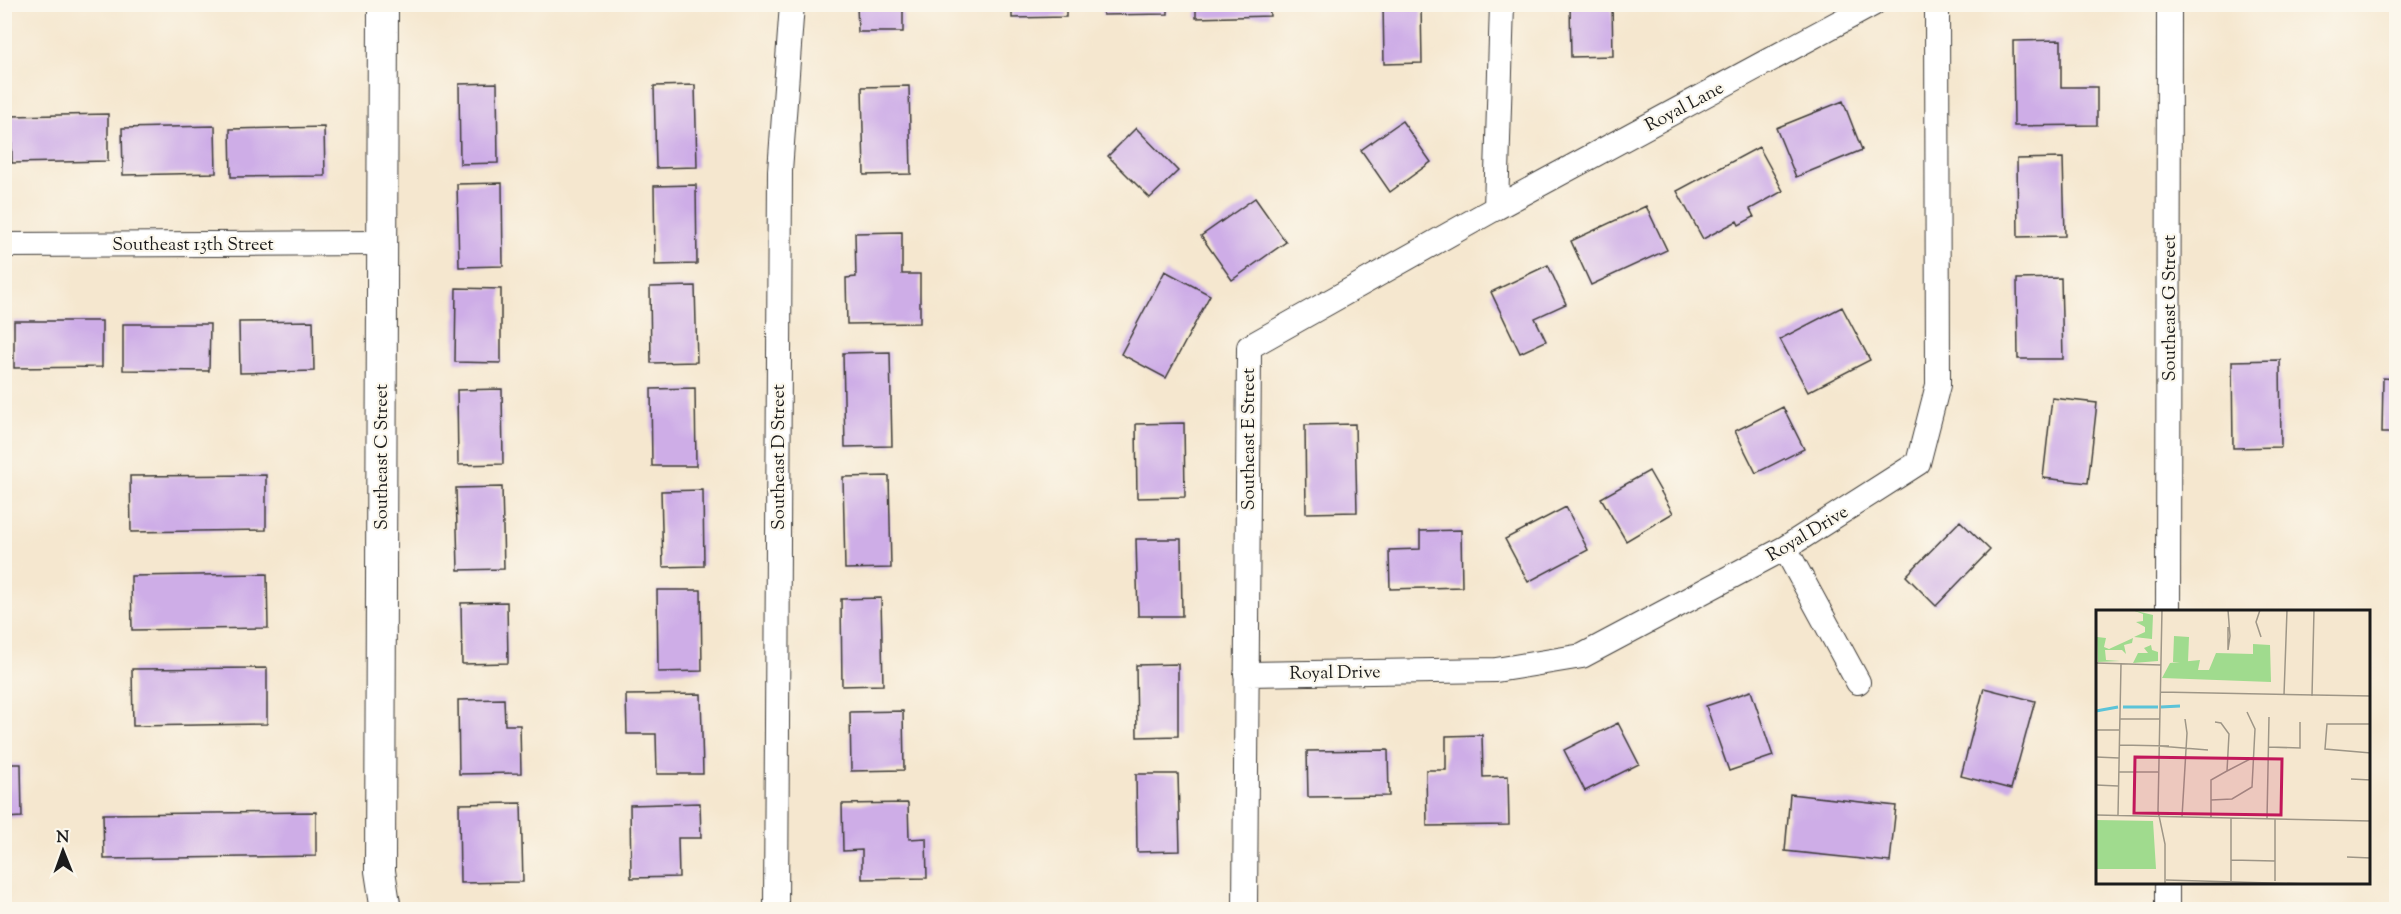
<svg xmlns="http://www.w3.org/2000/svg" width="2401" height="914" viewBox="0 0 2401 914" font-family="'Sorts Mill Goudy',serif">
  <rect width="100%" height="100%" fill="#fbf7ec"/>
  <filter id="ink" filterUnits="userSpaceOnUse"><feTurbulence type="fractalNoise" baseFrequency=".0167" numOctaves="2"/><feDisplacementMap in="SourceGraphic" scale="12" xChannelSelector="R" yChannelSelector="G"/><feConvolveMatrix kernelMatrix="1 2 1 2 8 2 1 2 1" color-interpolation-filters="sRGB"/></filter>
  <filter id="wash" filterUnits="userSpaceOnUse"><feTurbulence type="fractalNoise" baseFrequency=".008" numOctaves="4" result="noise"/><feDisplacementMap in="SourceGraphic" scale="24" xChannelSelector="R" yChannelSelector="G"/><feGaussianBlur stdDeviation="1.35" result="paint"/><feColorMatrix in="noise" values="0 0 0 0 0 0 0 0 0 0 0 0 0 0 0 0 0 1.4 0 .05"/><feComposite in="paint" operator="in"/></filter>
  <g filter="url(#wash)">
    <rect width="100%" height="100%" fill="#f5e7cf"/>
    <g id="blocks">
      <!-- building -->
      <path fill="#ceade7" d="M 857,4 L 903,4 L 903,32 L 858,32 Z
        M 1012,4 L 1066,4 L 1066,17 L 1012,18 Z
        M 1103,4 L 1168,4 L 1168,14 L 1103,15 Z
        M 1196,4 L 1269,4 L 1270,16 L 1196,18 Z
        M 1383,4 L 1421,4 L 1422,63 L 1384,64 Z
        M 1570,4 L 1612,4 L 1613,56 L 1571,57 Z
        M 2061,40 L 2061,87 L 2097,87 L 2097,125 L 2014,126 L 2013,41 Z
        M 497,83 L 498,163 L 460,164 L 459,84 Z
        M 695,85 L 697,167 L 656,168 L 654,86 Z
        M 909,86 L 911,174 L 864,175 L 862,87 Z
        M 1843,101 L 1862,150 L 1796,177 L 1776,128 Z
        M 108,114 L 108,161 L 12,163 L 11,116 Z
        M 1402,121 L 1431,162 L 1390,192 L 1361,150 Z
        M 215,126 L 216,173 L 123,175 L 122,128 Z
        M 324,127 L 325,176 L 231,177 L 230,129 Z
        M 1136,128 L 1178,171 L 1150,198 L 1108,156 Z
        M 1759,147 L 1783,191 L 1750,209 L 1754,217 L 1739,225 L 1737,221 L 1703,239 L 1677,191 Z
        M 2063,158 L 2065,236 L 2018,237 L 2017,159 Z
        M 502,183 L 503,266 L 459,267 L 457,184 Z
        M 696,185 L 697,264 L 655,265 L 654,186 Z
        M 1255,198 L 1286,242 L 1232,280 L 1201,236 Z
        M 1646,206 L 1667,250 L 1591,285 L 1571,241 Z
        M 902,232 L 902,274 L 920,274 L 920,323 L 847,324 L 846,278 L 856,277 L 855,233 Z
        M 1548,265 L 1566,304 L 1535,318 L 1546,341 L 1520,353 L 1491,292 Z
        M 1165,271 L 1210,295 L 1166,378 L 1121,354 Z
        M 2061,278 L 2063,359 L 2018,359 L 2017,279 Z
        M 695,286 L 697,362 L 651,363 L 650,287 Z
        M 456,288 L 501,289 L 501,363 L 455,362 Z
        M 1842,307 L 1870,360 L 1808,392 L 1780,339 Z
        M 14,321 L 102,321 L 102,367 L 14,368 Z
        M 313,321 L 314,371 L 240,373 L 239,322 Z
        M 123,324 L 210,324 L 209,371 L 123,370 Z
        M 890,352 L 892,446 L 845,447 L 843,353 Z
        M 2280,360 L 2281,447 L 2233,448 L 2232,361 Z
        M 2383,378 L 2396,379 L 2396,433 L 2382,433 Z
        M 695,388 L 696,466 L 652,466 L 651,389 Z
        M 502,389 L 503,464 L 458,465 L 457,390 Z
        M 2052,398 L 2097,403 L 2088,483 L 2043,478 Z
        M 1783,407 L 1804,449 L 1756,473 L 1735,431 Z
        M 1184,423 L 1185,497 L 1137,498 L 1136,424 Z
        M 1355,424 L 1357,512 L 1306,513 L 1305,425 Z
        M 1649,471 L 1673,513 L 1626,541 L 1601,498 Z
        M 266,475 L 266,530 L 131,532 L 130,476 Z
        M 889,476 L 891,568 L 845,569 L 843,477 Z
        M 502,487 L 504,569 L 458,570 L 456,488 Z
        M 703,490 L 704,566 L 663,567 L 661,491 Z
        M 1566,507 L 1588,550 L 1528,582 L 1505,539 Z
        M 1960,521 L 1990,550 L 1936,606 L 1906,576 Z
        M 1461,530 L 1462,587 L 1390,589 L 1389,550 L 1420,549 L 1420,531 Z
        M 1136,539 L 1181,539 L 1182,616 L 1138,616 Z
        M 267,574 L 268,628 L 132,630 L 131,576 Z
        M 657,590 L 701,590 L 702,671 L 658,672 Z
        M 881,598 L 883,685 L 842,686 L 841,599 Z
        M 507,602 L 508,663 L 462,664 L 461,603 Z
        M 1178,664 L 1178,736 L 1137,737 L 1136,665 Z
        M 267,668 L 267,724 L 133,726 L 132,669 Z
        M 1984,688 L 2035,701 L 2011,789 L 1961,776 Z
        M 1751,691 L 1773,756 L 1729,771 L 1706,706 Z
        M 701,694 L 703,774 L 657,774 L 656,734 L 627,734 L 626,695 Z
        M 504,699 L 505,725 L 520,725 L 521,773 L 459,774 L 458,700 Z
        M 903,711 L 904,770 L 851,771 L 850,712 Z
        M 1618,723 L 1639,764 L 1585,791 L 1564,750 Z
        M 1482,735 L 1483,777 L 1508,776 L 1509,825 L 1427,826 L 1426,770 L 1446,770 L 1446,736 Z
        M 1388,750 L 1389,796 L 1308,797 L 1307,751 Z
        M 4,764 L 21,764 L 22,817 L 4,818 Z
        M 1136,774 L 1178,774 L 1180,851 L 1137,852 Z
        M 1790,794 L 1896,806 L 1890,862 L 1785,851 Z
        M 521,803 L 523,882 L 460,883 L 459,804 Z
        M 700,803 L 701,838 L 678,838 L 679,877 L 631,878 L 630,805 Z
        M 908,803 L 909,839 L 926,838 L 927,878 L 862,879 L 862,850 L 843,851 L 842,804 Z
        M 316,812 L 316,856 L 104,859 L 103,814 Z"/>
    </g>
  </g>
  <g filter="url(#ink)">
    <use href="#blocks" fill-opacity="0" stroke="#3d3a37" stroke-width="1.5"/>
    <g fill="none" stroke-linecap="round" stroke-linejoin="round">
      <defs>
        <path id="minor" d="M 1496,208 L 1873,4
          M 4,245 L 382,243
          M 1785,548 L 1858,682
          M 2168,611 L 2169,4
          M 1246,674 L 1496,670 L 1582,656 L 1785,548 L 1918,463 L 1938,385 L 1937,4
          M 776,910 L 780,171 L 792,4
          M 1245,910 L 1249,347 L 1496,208 L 1502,4
          M 2167,910 L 2167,882"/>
        <path id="tertiary" d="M 383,4 L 380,871 L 386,910"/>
      </defs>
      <!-- minor casing -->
      <use href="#minor" stroke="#3d3a37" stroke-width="26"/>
      <!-- tertiary casing -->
      <use href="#tertiary" stroke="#3d3a37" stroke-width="32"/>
      <!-- minor -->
      <use href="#minor" stroke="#fff" stroke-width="24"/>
      <!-- tertiary -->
      <use href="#tertiary" stroke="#fff" stroke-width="30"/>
    </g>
  </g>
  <g text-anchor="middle" stroke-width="4.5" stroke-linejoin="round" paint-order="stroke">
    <!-- street labels -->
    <g font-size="18" fill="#1c1c1c" stroke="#fbf7ec">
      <text transform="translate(1684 106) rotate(-28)" y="6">Royal Lane</text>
      <text x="193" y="250">Southeast 13th Street</text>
      <text transform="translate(2169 308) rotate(-90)" y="6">Southeast G Street</text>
      <text transform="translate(1248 439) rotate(-90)" y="6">Southeast E Street</text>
      <text transform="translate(381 457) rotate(-90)" y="6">Southeast C Street</text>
      <text transform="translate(778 457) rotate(-90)" y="6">Southeast D Street</text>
      <text transform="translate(1807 533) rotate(-31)" y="6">Royal Drive</text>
      <text transform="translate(1335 672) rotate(-1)" y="6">Royal Drive</text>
    </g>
  </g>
  <!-- overview -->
  <g transform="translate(2096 610)">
    <rect width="274" height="274" fill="#f5e7cf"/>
    <path d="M 36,0 L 57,5 L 56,29 L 38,27 L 49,22 L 49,17 L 40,12 L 47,11 L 47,4 ZM 78,26 L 93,27 L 92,52 L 77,52 ZM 1,27 L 10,28 L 8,37 L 13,39 L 37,28 L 36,33 L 28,35 L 30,44 L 26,40 L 9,40 L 10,50 L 24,51 L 2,52 ZM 157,34 L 174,35 L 175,72 L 66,68 L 74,53 L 104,50 L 102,60 L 113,60 L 120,43 L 157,44 ZM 55,35 L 56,40 L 62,42 L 62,51 L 37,53 L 42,43 L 52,43 L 48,38 ZM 0,210 L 57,211 L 60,259 L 0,259 Z" fill="#a0db8e"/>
    <path fill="none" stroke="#5bc3d8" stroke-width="3" d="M 27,97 L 62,97M 65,97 L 84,96M 0,101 L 22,97"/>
    <path fill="none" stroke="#9e9687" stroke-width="1.5" d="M 66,0 L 62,201 L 69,234 L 69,274M 132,0 L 134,26 L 132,40 L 132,17M 164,0 L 160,12 L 165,27M 0,53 L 65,55M 64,82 L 275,86M 188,85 L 191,0M 216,86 L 218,0M 24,109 L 64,109M 275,114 L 231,114 L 229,139 L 275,143M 0,120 L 24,120M 24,135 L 73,136M 63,136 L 112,140M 172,137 L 204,138 L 204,112M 0,147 L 23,148M 131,161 L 158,147M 23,162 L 62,162M 255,169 L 275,170M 0,175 L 22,176M 115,190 L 136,189 L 156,177 L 159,119 L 151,102M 0,205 L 275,211M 22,205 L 25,54M 86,207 L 91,123 L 89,109M 115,207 L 115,170 L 131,161 L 133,124 L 125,113 L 119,112M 171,209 L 173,107M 251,247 L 275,248M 135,250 L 179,251M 70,270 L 214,274M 135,271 L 135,208M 179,271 L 179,209"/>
    <path fill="#c2185b" fill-opacity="0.15" stroke="#c2185b" stroke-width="3" d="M 39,147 L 186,149 L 185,205 L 38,203 Z"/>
    <rect width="274" height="274" fill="none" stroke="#1c1c1c" stroke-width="3"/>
  </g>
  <!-- margin -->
  <rect width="2401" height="914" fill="none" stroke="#fbf7ec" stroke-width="24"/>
  <!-- north arrow -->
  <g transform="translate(63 851) rotate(359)" stroke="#fbf7ec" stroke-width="4.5" paint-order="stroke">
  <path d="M0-4.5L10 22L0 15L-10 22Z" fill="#1c1c1c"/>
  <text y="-9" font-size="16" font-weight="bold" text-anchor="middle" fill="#1c1c1c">N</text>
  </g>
</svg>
